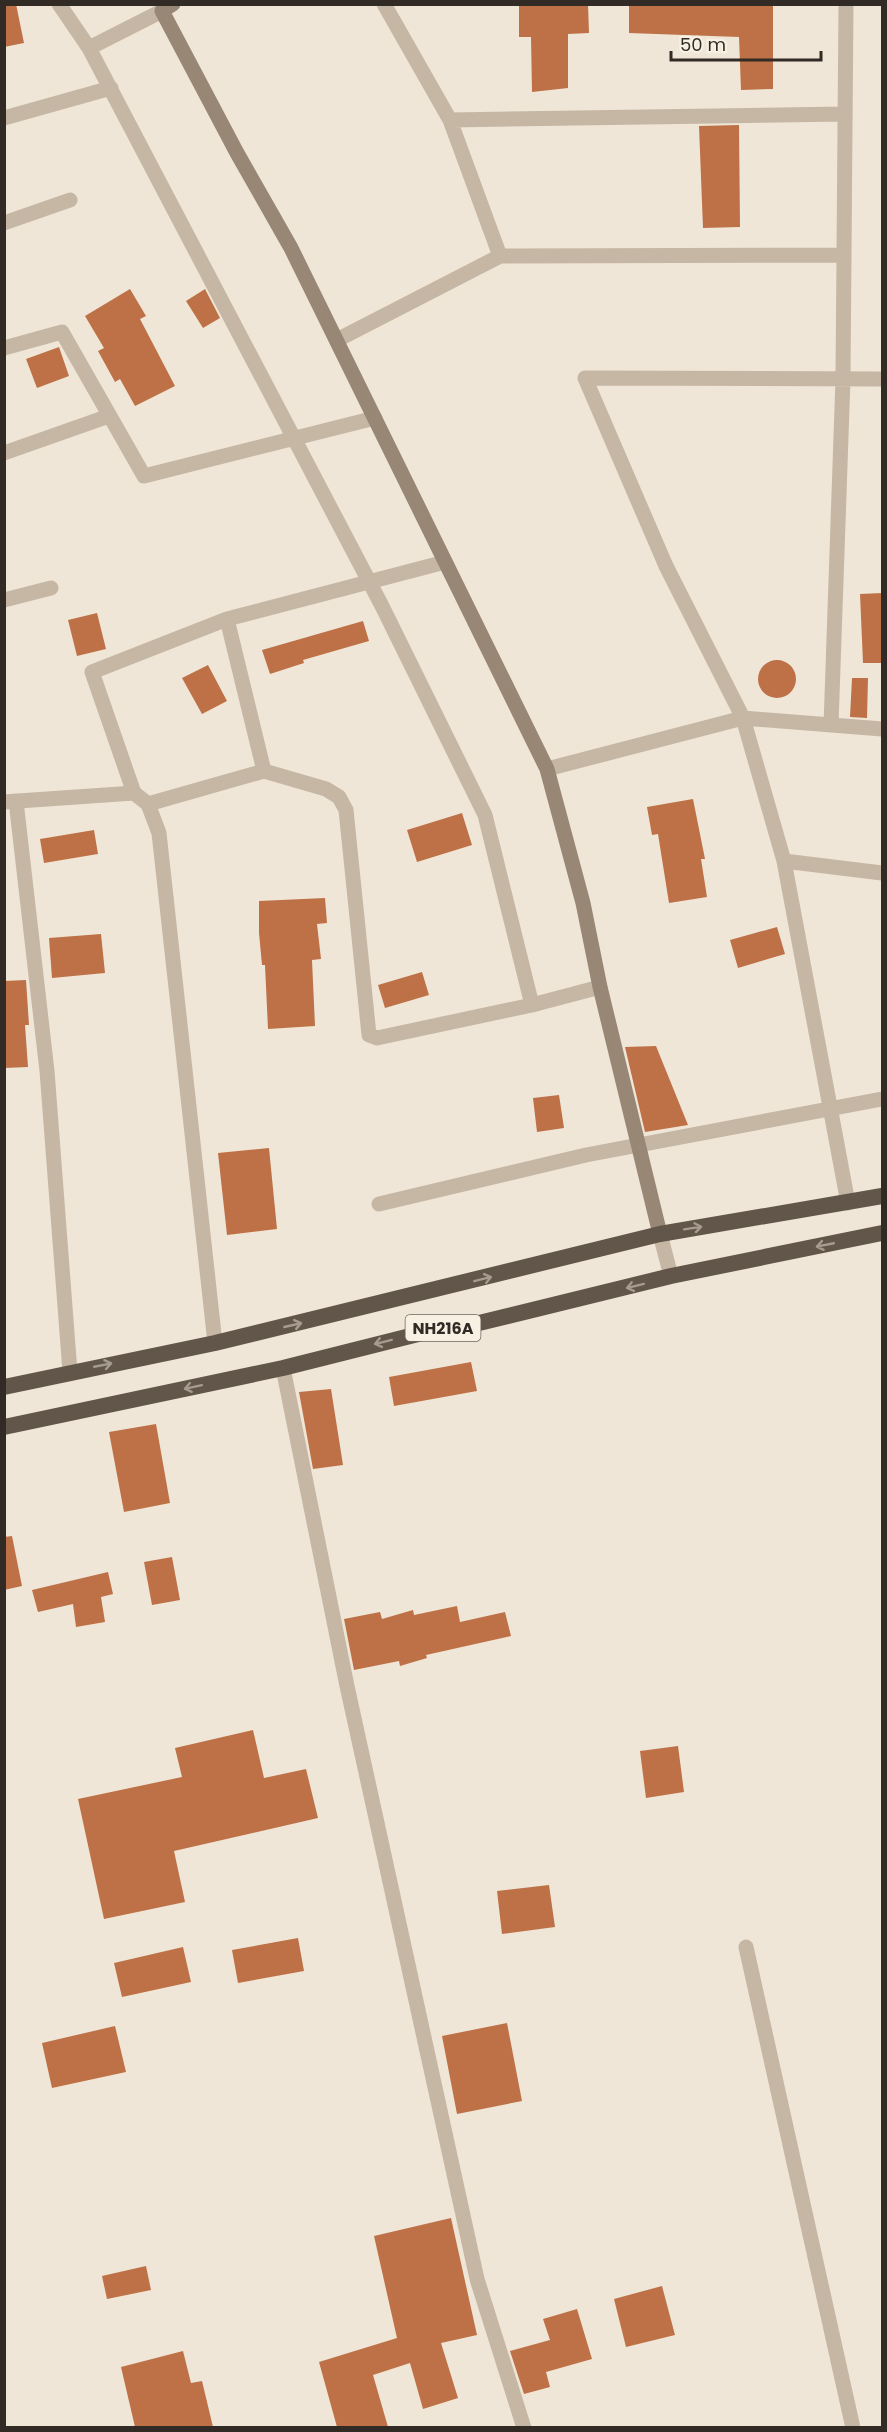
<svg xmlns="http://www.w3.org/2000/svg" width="887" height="2432" viewBox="0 0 887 2432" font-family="Poppins,sans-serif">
  <rect width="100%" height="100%" fill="#efe6d7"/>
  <!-- building -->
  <path fill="#be7146" d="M 4,4 L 16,4 L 24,43 L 4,47 Z
    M 519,4 L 588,4 L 589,33 L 568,34 L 568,88 L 532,92 L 531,37 L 519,37 Z
    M 629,4 L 773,4 L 773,89 L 741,90 L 739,37 L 629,33 Z
    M 739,125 L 740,227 L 703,228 L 699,126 Z
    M 130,289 L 146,316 L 140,319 L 175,386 L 135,406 L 120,379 L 115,382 L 98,351 L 104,348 L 85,316 Z
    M 205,289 L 220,318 L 203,328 L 186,301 Z
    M 59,347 L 69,376 L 37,388 L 26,359 Z
    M 882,593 L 882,663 L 863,663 L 860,594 Z
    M 97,613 L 106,649 L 77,656 L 68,620 Z
    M 363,621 L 369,641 L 303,660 L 304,663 L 270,674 L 262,650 Z
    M758 679a19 19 0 1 1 38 0a19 19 0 1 1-38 0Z
    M 208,665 L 227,701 L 202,714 L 182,678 Z
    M 852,678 L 868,678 L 867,718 L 850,717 Z
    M 693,799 L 705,859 L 701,859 L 707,897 L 669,903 L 658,834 L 652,835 L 647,807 Z
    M 462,813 L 472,845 L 417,862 L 407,830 Z
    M 94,830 L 98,854 L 44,863 L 40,839 Z
    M 325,898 L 327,923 L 317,924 L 321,959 L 312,960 L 315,1026 L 268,1029 L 265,965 L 262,965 L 259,933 L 259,901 Z
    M 777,927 L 785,954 L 738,968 L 730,940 Z
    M 101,934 L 105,973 L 52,978 L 49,938 Z
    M 422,972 L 429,995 L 385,1008 L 378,985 Z
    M 26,980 L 29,1025 L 25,1025 L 28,1067 L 4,1068 L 4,981 Z
    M 656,1046 L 688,1125 L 645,1132 L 625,1047 Z
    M 559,1095 L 564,1128 L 537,1132 L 533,1098 Z
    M 269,1148 L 277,1229 L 227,1235 L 218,1153 Z
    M 471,1362 L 477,1391 L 394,1406 L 389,1377 Z
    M 331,1389 L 343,1465 L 313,1469 L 299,1392 Z
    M 156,1424 L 170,1503 L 124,1512 L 109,1432 Z
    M 12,1536 L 22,1586 L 4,1590 L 4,1537 Z
    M 172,1557 L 180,1600 L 152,1605 L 144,1562 Z
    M 108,1572 L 113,1594 L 101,1597 L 105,1622 L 76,1627 L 73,1604 L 38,1612 L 32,1590 Z
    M 457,1606 L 460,1622 L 505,1612 L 511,1636 L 426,1655 L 427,1658 L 400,1666 L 399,1661 L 354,1670 L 344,1619 L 380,1612 L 382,1619 L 413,1610 L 414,1615 Z
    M 253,1730 L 264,1778 L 306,1769 L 318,1818 L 174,1851 L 185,1902 L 104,1919 L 78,1799 L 182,1777 L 175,1748 Z
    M 678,1746 L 684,1792 L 646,1798 L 640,1751 Z
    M 549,1885 L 555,1927 L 502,1934 L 497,1891 Z
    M 298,1938 L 304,1971 L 238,1983 L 232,1950 Z
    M 183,1947 L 191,1982 L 122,1997 L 114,1963 Z
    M 507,2023 L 522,2101 L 457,2114 L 442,2036 Z
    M 115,2026 L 126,2072 L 52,2088 L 42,2043 Z
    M 451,2218 L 477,2335 L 441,2343 L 458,2398 L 423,2409 L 410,2363 L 373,2375 L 388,2427 L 337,2427 L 319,2362 L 397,2338 L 374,2236 Z
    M 146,2266 L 151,2290 L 107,2299 L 102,2276 Z
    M 662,2286 L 675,2335 L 626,2347 L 614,2299 Z
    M 577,2309 L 592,2359 L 546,2372 L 550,2387 L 524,2394 L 510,2351 L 550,2340 L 543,2319 Z
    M 183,2351 L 191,2383 L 202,2381 L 213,2427 L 135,2427 L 121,2367 Z"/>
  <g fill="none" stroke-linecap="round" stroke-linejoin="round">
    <!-- minor -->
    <path stroke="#c5b7a4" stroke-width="15" d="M 59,4 L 89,48 L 382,606 L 485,815 L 532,1005
      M 384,4 L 450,120 L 500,256
      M 89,48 L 162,11
      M 4,118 L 111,88
      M 450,120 L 845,114
      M 4,223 L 70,200
      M 337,340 L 500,256 L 844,255
      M 4,348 L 62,332 L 144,476 L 375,418
      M 4,453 L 109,416
      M 4,600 L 51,588
      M 227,619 L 264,771
      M 831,725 L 843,379 L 846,4
      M 547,769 L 743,718 L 882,729
      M 16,801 L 47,1071 L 70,1372
      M 4,802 L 134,793
      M 148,804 L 264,771 L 326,789 L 339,797 L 346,810 L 369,1035 L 377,1038 L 532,1005 L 600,987
      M 784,861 L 882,873
      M 848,1203 L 784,861 L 743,718 L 666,566 L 585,378 L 882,379
      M 379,1204 L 586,1155 L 882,1099
      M 660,1234 L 671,1276
      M 215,1343 L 159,833 L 148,804 L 134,793 L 92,672 L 227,619 L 445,562
      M 283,1368 L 347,1686 L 477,2279 L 524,2428
      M 746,1947 L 853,2428"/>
    <!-- secondary -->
    <path stroke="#998776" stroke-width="15" d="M 173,4 L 162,11 L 237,153 L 291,248 L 547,769 L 583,903 L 600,987 L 660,1234"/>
    <!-- trunk -->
    <path stroke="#62554a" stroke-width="16" d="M 4,1387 L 215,1343 L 660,1234 L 882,1196
      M 4,1427 L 283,1368 L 458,1324 L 479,1323 L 671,1276 L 882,1233"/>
  </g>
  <!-- one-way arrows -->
  <defs><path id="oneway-shaft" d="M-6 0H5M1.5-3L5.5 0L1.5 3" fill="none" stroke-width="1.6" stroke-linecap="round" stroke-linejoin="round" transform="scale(1.5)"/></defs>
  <g stroke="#a59b8f">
    <use href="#oneway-shaft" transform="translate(693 1228) rotate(-9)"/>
    <use href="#oneway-shaft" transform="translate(825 1245) rotate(169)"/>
    <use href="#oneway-shaft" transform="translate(483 1279) rotate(-14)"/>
    <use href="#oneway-shaft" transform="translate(635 1286) rotate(166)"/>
    <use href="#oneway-shaft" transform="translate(293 1325) rotate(-13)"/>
    <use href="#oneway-shaft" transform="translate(383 1342) rotate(166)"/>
    <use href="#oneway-shaft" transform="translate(103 1365) rotate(-11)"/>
    <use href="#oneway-shaft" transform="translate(193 1387) rotate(168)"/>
  </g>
  <g text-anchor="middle" stroke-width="4.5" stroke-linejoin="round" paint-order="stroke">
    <!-- shield labels -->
    <rect fill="#f7f0e3" stroke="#6d665e" stroke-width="1.5" x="405.5" y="1315" width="75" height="26" rx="4.5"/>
    <g font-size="16" font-weight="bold" fill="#322b25">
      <text x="443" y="1334">NH216A</text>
    </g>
  </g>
  <!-- border -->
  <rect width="887" height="2432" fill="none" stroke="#322b25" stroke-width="12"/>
  <!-- scale -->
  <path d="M671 51v9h150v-9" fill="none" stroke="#322b25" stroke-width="3"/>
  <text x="680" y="51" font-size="18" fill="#322b25" stroke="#f7f0e3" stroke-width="4.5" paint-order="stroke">50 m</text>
</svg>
